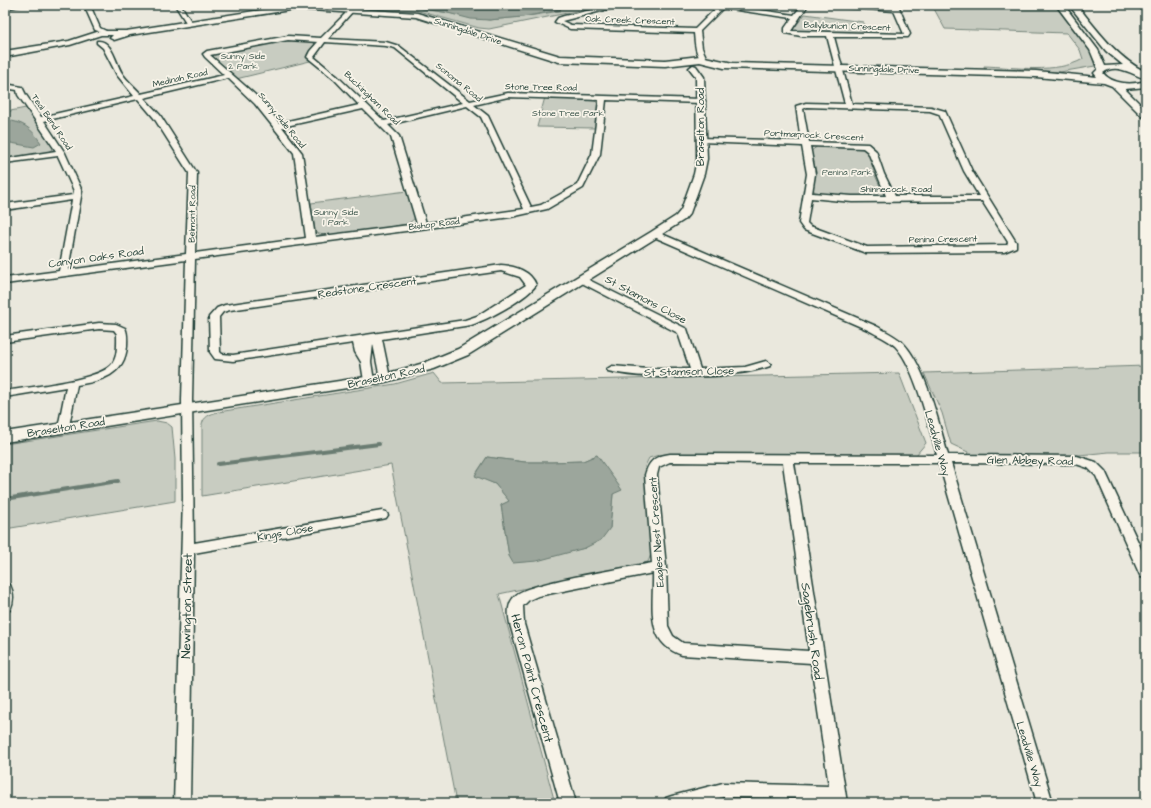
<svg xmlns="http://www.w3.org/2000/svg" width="1151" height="808" viewBox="0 0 1151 808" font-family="'Architects Daughter',sans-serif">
  <rect width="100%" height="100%" fill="#eae8dd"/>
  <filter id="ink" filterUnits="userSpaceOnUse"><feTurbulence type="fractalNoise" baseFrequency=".025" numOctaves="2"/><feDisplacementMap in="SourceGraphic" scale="8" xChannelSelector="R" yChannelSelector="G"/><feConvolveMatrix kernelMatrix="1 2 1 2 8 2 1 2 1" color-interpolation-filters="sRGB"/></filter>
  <g filter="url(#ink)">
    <!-- green -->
    <path fill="#c8ccc1" stroke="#74847a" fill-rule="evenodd" d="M 338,5 L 420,5 L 418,8 L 489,20 L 522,17 L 560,11 L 561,6 L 515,8 L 466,5 L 606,5 L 489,29 L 479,28 L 415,10 Z
      M 932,5 L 1055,5 L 1090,50 L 1095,66 L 1060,72 L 985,70 L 984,66 C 1014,67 1057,74 1083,59 L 1080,50 L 1067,33 L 945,29 Z
      M 805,14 L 863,22 L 868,34 L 792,31 Z
      M 281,40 L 314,42 L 315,45 L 307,54 L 310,61 L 236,79 L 210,55 Z
      M 545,97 L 595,101 L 599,104 L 595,128 L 537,127 Z
      M 26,108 L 54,148 L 45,154 L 5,159 L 5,112 Z
      M 818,146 L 864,149 L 868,152 L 875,175 L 884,195 L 880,197 L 848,197 L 815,192 L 813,189 L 816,172 L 811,151 Z
      M 407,191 L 415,218 L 408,224 L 330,236 L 319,234 L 315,231 L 311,203 Z
      M 1146,366 L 1146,452 L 1109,452 L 1069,456 L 967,455 L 968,452 L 951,444 L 942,413 L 924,373 Z
      M 434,373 L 442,383 L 899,373 L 926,443 L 916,455 L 659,455 L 649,458 L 645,466 L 651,554 L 648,562 L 499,594 L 555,803 L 456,803 L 391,465 L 202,496 L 202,425 C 203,417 210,414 218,412 L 395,384 ZM 597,455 L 613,494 L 610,528 L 585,548 L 571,551 L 509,556 L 501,505 L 510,501 L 495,484 L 475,475 L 487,457 L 525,462 L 551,462 L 583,461 Z
      M 157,421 L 167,423 L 172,427 L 175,459 L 175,501 L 5,529 L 5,444 Z"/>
    <!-- water -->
    <path fill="#9ca69c" stroke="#6a7c72" d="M 420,5 C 467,5 514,11 561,6 L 560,10 L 522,17 L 489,20 L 471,19 L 444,12 L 418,8 Z
      M 5,120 C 24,122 31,128 41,143 L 34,147 L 5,142 Z
      M 597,455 L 622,490 L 613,494 L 610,528 L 601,540 L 585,548 L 537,561 L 513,563 L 509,556 L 501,505 L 509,501 L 495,484 L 475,476 L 487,457 L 525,462 L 551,462 L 583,461 Z"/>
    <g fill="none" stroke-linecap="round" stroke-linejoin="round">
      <!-- stream-far1 -->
      <path stroke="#6a7c72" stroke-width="2.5" d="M 557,8 L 578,5"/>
      <!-- stream -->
      <path stroke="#6a7c72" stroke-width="4" d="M 218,464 L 379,444
        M 5,499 L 118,481"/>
      <defs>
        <path id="minor" d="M 5,5 L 23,5 L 5,9 Z
          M 84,5 L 90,5 L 100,28 L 108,32 L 108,34 L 95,30 Z
          M 175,5 L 181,5 L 192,23 L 191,24 L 187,24 Z
          M 614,5 L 625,5 L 562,21 L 571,25 L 695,29 L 717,7 L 711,5 L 726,5 L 794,15 L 802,5 L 808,5 L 791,31 L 904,34 L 894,11 L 838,7 L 835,5 L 893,7 L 892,5 L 898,5 L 910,34 L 908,37 L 834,37 L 852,104 L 931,107 L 945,111 L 972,171 L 1016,242 L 1016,247 L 1004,252 L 866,253 L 804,230 L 799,223 L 807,174 L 802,146 L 701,142 L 697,140 L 701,138 L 801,141 L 796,106 L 806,103 L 845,104 L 827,36 L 801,36 L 785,33 L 785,28 L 792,18 L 723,8 L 700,31 L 702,48 L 707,59 L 704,61 C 695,57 695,42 694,33 L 570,29 L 555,22 L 558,18 L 564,16 ZM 807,107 L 930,111 L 939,114 L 964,171 L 979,196 L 895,196 L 884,174 L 876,151 L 868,144 L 809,142 L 803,109 ZM 810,146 L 863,148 L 868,152 L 886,196 L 852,196 L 812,193 L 815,174 ZM 811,198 L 852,202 L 982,201 L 1008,242 L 1007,245 L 867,247 L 810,226 L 807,223 Z
          M 351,8 L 353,9 L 353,11 L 328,39 L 386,42 L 399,46 L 470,101 L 508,93 L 701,99 L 705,101 L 701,103 L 606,100 L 600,154 L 583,188 L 547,209 L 511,217 L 195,259 L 192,400 L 194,543 L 382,511 L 386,512 L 388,515 L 386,518 L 382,519 L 194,553 L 190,803 L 174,803 L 183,498 L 182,400 L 186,260 L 5,284 L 5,278 L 59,271 L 72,200 L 5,210 L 5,204 L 73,195 L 74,191 L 58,156 L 5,163 L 5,159 L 56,151 L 18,95 L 17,90 L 5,88 L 5,84 L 22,87 L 26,95 L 41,117 L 134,96 L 117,75 L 103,48 L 97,43 L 97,41 C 112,39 116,64 122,73 C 127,81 135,87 141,94 L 224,75 L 205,57 L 203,54 L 207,51 L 288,36 L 321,38 ZM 288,40 L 318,42 L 310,51 L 307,57 L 334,79 L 359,105 L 279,123 L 261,100 L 210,55 ZM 325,42 L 386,46 L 395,48 L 463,103 L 384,121 L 338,77 L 314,57 ZM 228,78 L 255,104 L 294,153 L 306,238 L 195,253 L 197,173 L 160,115 L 144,98 ZM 508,97 L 599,100 L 592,154 L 577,185 L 541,205 L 531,207 L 488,116 L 474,105 ZM 138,99 L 154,118 L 189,173 L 186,254 L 68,270 L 82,191 L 65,153 L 44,121 ZM 467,106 L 481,117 L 524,209 L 426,223 L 399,136 L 388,125 ZM 363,109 L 391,137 L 417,224 L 315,237 L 302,153 L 282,127 Z
          M 655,231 L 876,326 C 885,331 894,335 902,342 C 925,364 939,424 948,455 L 1077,456 L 1096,462 L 1105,471 L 1146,559 L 1146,578 L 1141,577 L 1139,573 L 1096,476 L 1088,468 L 1076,464 L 951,463 L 1053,803 L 1037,803 L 939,463 L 794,463 L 847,803 L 831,803 L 831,801 L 795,798 L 723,797 L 701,803 L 664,803 L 666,798 L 672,796 L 723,783 L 829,786 L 811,663 L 682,655 C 644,642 654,606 653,573 L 538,596 L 529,600 L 523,606 L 524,624 L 576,803 L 560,803 L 510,624 C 508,614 507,603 516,595 C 531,582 626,568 652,563 L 645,475 C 649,461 655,456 670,454 L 937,455 C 929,427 915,366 895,346 C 887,339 877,335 868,330 L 652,236 L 651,234 ZM 670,462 L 783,463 L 809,651 L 683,643 L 673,636 L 668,626 L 666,567 L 657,475 L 659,467 Z
          M 501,265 C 515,266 531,271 536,285 C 525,300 488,319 471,325 L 382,339 L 390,378 L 389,380 L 381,380 L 380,378 L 373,344 L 371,362 L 374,381 L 369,384 L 364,381 L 361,362 L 355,352 L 353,343 L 233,361 L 215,359 L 210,352 L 209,317 L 217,308 L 225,305 ZM 501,271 L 520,277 L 526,285 L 477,316 L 465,320 L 233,355 L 222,354 L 220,352 L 219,317 L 223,312 L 230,310 Z
          M 581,276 L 687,329 L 700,369 L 745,367 L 766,361 L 771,364 L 770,366 C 736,379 643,380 608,371 L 607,369 L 612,366 L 648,369 L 690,369 L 678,333 L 578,281 L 576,279 L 578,277 Z
          M 99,323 L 116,324 L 125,328 C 128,334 127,340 127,346 C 125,375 101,381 77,385 L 68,431 L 60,431 L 58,428 L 66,387 L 5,397 L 5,391 C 27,387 99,381 112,364 C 118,356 117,344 117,334 L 114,330 L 99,329 L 5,342 L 5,336 Z
          M 5,584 L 10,585 C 14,593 14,601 10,610 L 5,611 Z"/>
        <path id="tertiary" d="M 294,5 L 417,13 L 560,56 L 665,60 L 700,56 L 733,63 L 1036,71 L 1097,77 L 1094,73 L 1098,69 L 1090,50 L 1056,5 L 1064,5 L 1098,50 L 1105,66 L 1123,65 L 1106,51 L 1069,5 L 1077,5 C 1097,30 1117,58 1146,72 L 1146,79 C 1133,75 1116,62 1103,73 C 1113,85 1132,85 1146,81 L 1146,87 L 1125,89 L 1146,110 L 1146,118 L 1143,117 L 1112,86 L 1104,83 L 1036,77 L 724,68 L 700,62 L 665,66 L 559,62 L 416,17 L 296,9 L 130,35 L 114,40 L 110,38 L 113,35 L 101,35 L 70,45 L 5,57 L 5,51 L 69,41 L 100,31 L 126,31 Z
          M 693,65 L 696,66 L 704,77 L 707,159 L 704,174 L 690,213 L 684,220 L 659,236 L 468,355 L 434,369 L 385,382 L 5,442 L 5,432 L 385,374 L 424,363 L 458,349 L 651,232 L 676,216 L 681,210 L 694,174 L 697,159 L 696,77 L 689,68 Z"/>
      </defs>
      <!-- minor casing -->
      <use href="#minor" stroke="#1f3d34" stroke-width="3"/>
      <!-- tertiary casing -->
      <use href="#tertiary" stroke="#1f3d34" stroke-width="3"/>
      <!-- minor -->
      <use href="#minor" fill="#f7f3e8" fill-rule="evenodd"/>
      <!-- tertiary -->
      <use href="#tertiary" fill="#f7f3e8" fill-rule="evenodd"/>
    </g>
  </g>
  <g text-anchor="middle" stroke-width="3.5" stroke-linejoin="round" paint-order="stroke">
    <!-- far-street labels -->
    <g font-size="9" fill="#1f3d34" stroke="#f7f3e8">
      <text transform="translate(630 20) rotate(2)" y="3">Oak Creek Crescent</text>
      <text transform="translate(847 26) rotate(2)" y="3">Ballybunion Crescent</text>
      <text transform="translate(468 31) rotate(18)" y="3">Sunningdale Drive</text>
      <text transform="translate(884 69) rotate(2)" y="3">Sunningdale Drive</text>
      <text transform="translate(180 78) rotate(-13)" y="3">Medinah Road</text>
      <text transform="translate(459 82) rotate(39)" y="3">Sonoma Road</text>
      <text transform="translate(541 87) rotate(1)" y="3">Stone Tree Road</text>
      <text transform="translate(372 98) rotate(44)" y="3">Buckingham Road</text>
      <text transform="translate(282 120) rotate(51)" y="3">Sunny Side Road</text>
      <text transform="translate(52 122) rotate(56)" y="3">Teal Bend Road</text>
      <text transform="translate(814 135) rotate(3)" y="3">Portmarnock Crescent</text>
      <text x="896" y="192">Shinnecock Road</text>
      <text transform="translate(192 214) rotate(-89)" y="3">Belmont Road</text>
      <text transform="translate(434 224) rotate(-7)" y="3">Bishop Road</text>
      <text transform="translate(943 239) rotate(-1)" y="3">Penina Crescent</text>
    </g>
    <!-- far-park labels -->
    <g font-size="9" fill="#415a50" stroke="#f7f3e8">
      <text x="243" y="59">Sunny Side<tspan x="243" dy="10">2 Park</tspan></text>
      <text x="568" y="116">Stone Tree Park</text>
      <text x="847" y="175">Penina Park</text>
      <text x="336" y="215">Sunny Side<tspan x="336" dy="10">1 Park</tspan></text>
    </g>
    <!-- street labels -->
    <g font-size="11" fill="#1f3d34" stroke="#f7f3e8">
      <text transform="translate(700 127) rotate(-90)" y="4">Braselton Road</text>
      <text transform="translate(96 257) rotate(-8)" y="4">Canyon Oaks Road</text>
      <text transform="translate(367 287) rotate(-8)" y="4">Redstone Crescent</text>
      <text transform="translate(646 299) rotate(28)" y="4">St Stamons Close</text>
      <text transform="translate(689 371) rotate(-1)" y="4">St Stamson Close</text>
      <text transform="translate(386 376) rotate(-12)" y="4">Braselton Road</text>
      <text transform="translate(66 427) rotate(-9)" y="4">Braselton Road</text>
      <text transform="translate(938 443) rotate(74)" y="4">Leadville Way</text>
      <text transform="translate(1030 460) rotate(1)" y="4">Glen Abbey Road</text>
      <text transform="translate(285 532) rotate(-10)" y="4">Kings Close</text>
      <text transform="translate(656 532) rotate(-94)" y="4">Eagles Nest Crescent</text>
      <text transform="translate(1030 754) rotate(73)" y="4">Leadville Way</text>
    </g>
    <!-- near-street labels -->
    <g font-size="13" fill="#1f3d34" stroke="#f7f3e8">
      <text transform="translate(186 606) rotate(-89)" y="5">Newington Street</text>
      <text transform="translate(813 631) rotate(82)" y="5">Sagebrush Road</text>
      <text transform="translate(533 678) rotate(75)" y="5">Heron Point Crescent</text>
    </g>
  </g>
  <!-- margin -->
  <rect width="1151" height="808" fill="none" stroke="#f7f3e8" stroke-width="20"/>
  <rect x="10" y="10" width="1131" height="788" fill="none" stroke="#1f3d34" stroke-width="1.5" filter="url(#ink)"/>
</svg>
